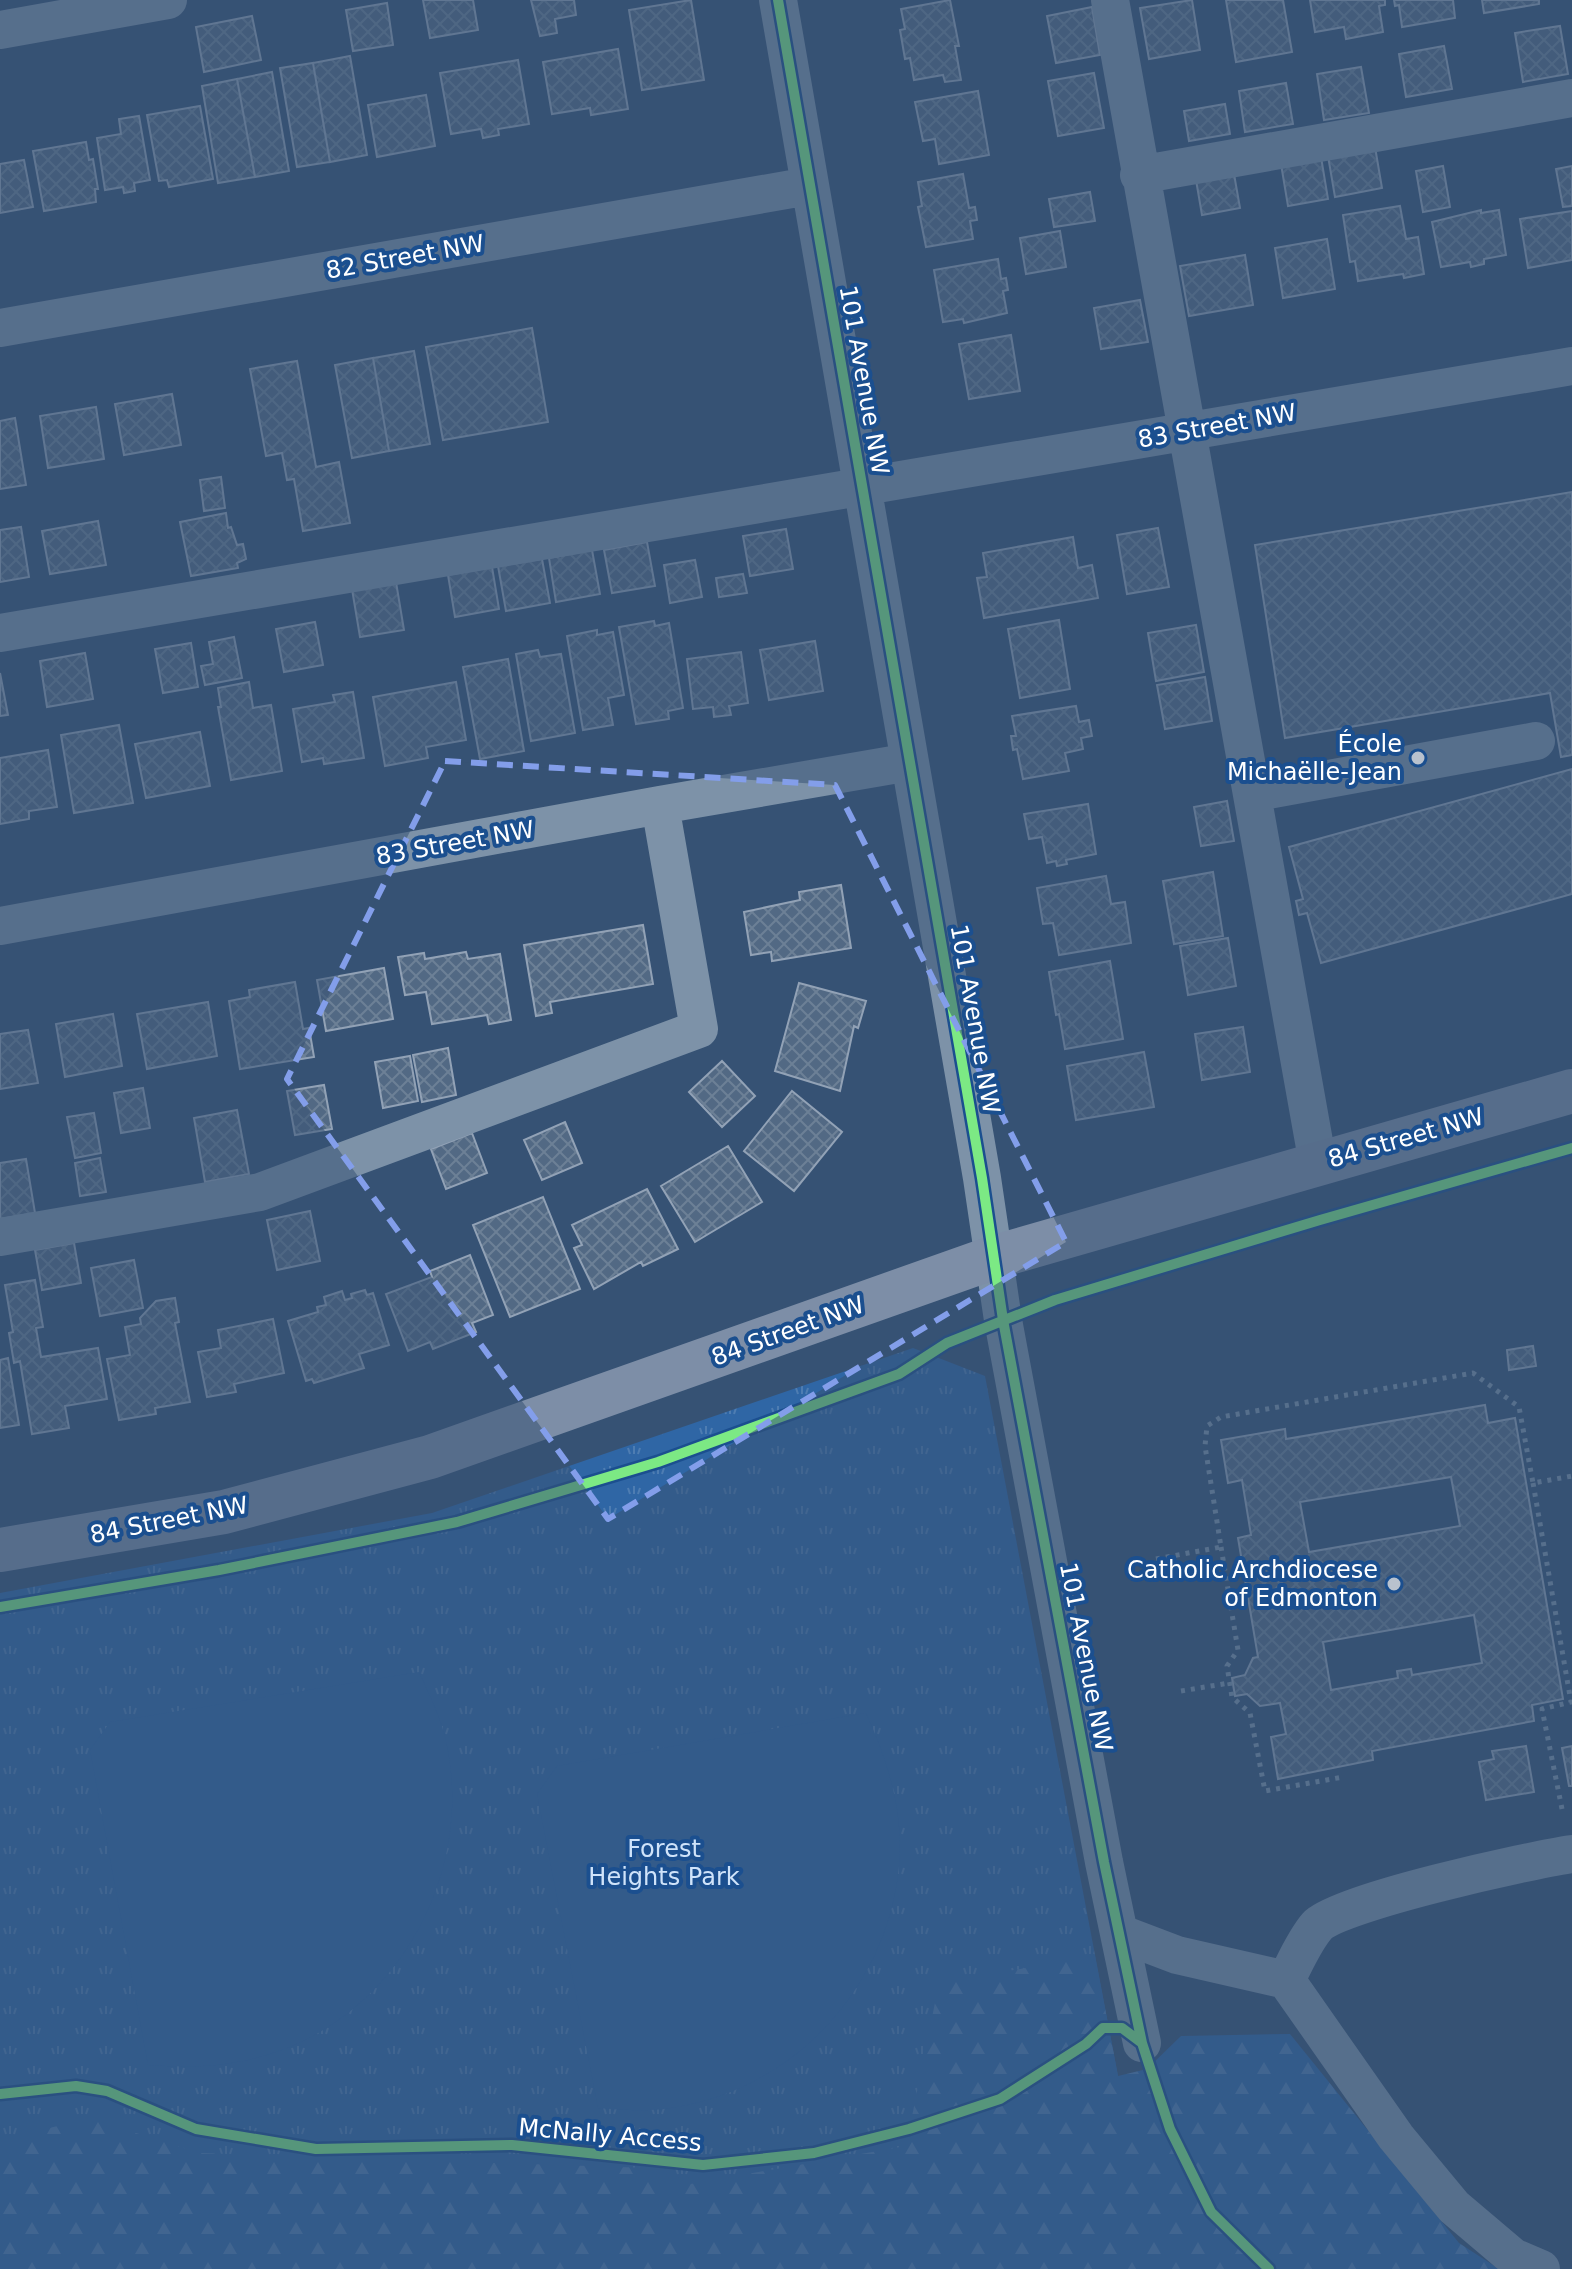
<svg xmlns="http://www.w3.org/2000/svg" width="1572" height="2269" viewBox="0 0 1572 2269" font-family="'DejaVu Sans',sans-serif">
  <defs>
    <pattern id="grass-tufts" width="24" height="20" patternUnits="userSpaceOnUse" patternTransform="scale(2)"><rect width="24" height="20" fill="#2f66a5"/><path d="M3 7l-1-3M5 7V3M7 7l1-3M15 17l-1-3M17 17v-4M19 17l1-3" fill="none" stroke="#4e7db2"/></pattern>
    <pattern id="forest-firs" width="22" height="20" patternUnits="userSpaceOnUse" patternTransform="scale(2)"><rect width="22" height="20" fill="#2f66a5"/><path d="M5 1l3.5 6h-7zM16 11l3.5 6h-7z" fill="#4e7db2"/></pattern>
    <pattern id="building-cross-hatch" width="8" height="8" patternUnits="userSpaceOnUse" patternTransform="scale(2)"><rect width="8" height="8" fill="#526984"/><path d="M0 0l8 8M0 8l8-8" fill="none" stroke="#6c8096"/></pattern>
  </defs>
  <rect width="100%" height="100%" fill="#365274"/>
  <!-- grass -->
  <path fill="url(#grass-tufts)" d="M 913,1348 L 985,1376 L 1118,2076 L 1187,2269 L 0,2269 L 0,1593 L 432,1513 Z"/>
  <!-- forest -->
  <path fill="url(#forest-firs)" d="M 1095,1956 L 1118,2076 L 1147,2069 L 1181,2036 L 1290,2034 L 1459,2243 L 1499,2269 L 0,2269 L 0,2141 L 88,2118 L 200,2153 L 648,2168 L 685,2185 L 906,2146 L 939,1983 Z"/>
  <!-- garden -->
  <path fill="#2f66a5" d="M 419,1672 C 430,1696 442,1720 447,1746 C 474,1877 394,2020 263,2056 C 224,2067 188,2068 148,2065 L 90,1750 L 110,1722 Z
    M 866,1713 C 888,1761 904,1812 899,1866 C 888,1986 796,2087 677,2107 C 651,2112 624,2110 598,2108 L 537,1794 L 557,1766 Z"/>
  <!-- building -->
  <path fill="url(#building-cross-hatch)" stroke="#92a2b6" stroke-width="2" fill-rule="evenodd" d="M 423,0 L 473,0 L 478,30 L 430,38 Z
    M 531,0 L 574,0 L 576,15 L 555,19 L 557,33 L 540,36 Z
    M 691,0 L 704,80 L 642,90 L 629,10 Z
    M 950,0 L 959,46 L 955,46 L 961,80 L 945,82 L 943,75 L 914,80 L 910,58 L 905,59 L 900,30 L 905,29 L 901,9 Z
    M 1192,0 L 1200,50 L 1149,59 L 1140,8 Z
    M 1226,0 L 1283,0 L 1292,52 L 1236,62 Z
    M 1310,0 L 1385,0 L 1385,5 L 1379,6 L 1383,32 L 1346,39 L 1344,27 L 1315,32 Z
    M 1394,0 L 1453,0 L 1455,18 L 1402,27 L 1399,5 L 1395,6 Z
    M 1482,0 L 1539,0 L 1539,4 L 1484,13 Z
    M 387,3 L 393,45 L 353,51 L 346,10 Z
    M 1092,7 L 1100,55 L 1056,63 L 1047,16 Z
    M 252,16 L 261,60 L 204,72 L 196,27 Z
    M 1560,26 L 1568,74 L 1523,82 L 1515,33 Z
    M 1444,46 L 1452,89 L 1406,97 L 1399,54 Z
    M 618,49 L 628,109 L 591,115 L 590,108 L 552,114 L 543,62 Z
    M 350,56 L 367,155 L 330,162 L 313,63 Z
    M 518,60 L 529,124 L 498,129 L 499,135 L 483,138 L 481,129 L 451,134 L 440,73 Z
    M 313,63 L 330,162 L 297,167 L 280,68 Z
    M 1361,67 L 1369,113 L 1324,120 L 1317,74 Z
    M 272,72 L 289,171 L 255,177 L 237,79 Z
    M 1094,73 L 1104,128 L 1058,136 L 1048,81 Z
    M 237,79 L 255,177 L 218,183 L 202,86 Z
    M 1286,83 L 1293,124 L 1245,132 L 1239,91 Z
    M 978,91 L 989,155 L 939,164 L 935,139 L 923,141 L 915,102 Z
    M 426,95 L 435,146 L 377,157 L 368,105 Z
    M 1225,104 L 1230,134 L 1189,141 L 1184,111 Z
    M 200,106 L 213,179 L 169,187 L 167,180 L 159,181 L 147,115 Z
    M 139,116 L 150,180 L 134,183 L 135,191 L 124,193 L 123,187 L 105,190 L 97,138 L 121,134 L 119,119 Z
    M 86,142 L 89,160 L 93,159 L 98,189 L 95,189 L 96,202 L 44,211 L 33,151 Z
    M 1375,147 L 1382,188 L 1335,197 L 1328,156 Z
    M 1321,157 L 1328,199 L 1288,206 L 1281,164 Z
    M 24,160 L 33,207 L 0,213 L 0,164 Z
    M 1443,166 L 1450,207 L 1423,212 L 1416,171 Z
    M 1572,166 L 1572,206 L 1563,207 L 1556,169 Z
    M 963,174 L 969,208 L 975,207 L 977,220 L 970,221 L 973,239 L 926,247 L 918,207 L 922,206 L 918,182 Z
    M 1234,174 L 1240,208 L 1202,215 L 1196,180 Z
    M 1090,192 L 1095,221 L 1054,227 L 1049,199 Z
    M 1400,206 L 1406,239 L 1418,237 L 1424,274 L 1404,278 L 1403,274 L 1358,281 L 1355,261 L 1350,262 L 1343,215 Z
    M 1481,210 L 1481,213 L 1499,210 L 1506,255 L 1484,259 L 1484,264 L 1471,267 L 1470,262 L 1441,267 L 1432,222 Z
    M 1572,211 L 1572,260 L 1528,268 L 1520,219 Z
    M 1060,231 L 1066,267 L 1026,274 L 1020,238 Z
    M 1327,239 L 1335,289 L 1283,298 L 1275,248 Z
    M 1245,255 L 1253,305 L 1189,316 L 1180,266 Z
    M 998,259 L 1001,279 L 1006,278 L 1008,290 L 1003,291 L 1007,313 L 964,323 L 963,319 L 943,322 L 934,270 Z
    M 1140,300 L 1148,342 L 1101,349 L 1094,308 Z
    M 532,328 L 548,422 L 443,440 L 426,347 Z
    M 1011,335 L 1020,391 L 969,399 L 959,344 Z
    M 414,351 L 430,444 L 389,451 L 373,358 Z
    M 373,358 L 389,451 L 352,458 L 335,365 Z
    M 297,361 L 316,467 L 339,462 L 350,523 L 303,531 L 294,479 L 287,480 L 282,453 L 266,456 L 250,369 Z
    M 172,394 L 181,445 L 124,455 L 115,404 Z
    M 96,407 L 104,459 L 48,468 L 40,416 Z
    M 15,418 L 26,485 L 0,489 L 0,421 Z
    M 221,477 L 225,508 L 204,511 L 200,480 Z
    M 1572,492 L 1572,755 L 1561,757 L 1550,693 L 1285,738 L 1255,545 Z
    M 226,513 L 228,528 L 231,527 L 237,545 L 243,544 L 246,559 L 237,563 L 238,568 L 191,576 L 180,522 Z
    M 98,521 L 106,565 L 50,574 L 42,531 Z
    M 21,527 L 29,577 L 0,582 L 0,530 Z
    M 1158,528 L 1169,587 L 1127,594 L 1117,535 Z
    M 786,529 L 793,569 L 750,576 L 743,536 Z
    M 1073,537 L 1078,568 L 1092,565 L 1098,598 L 984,618 L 977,578 L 987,577 L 983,553 Z
    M 647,542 L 655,586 L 612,593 L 604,550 Z
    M 592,550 L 600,594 L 556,602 L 549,558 Z
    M 542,559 L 550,603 L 506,611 L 498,566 Z
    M 695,560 L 702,597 L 670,603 L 664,565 Z
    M 492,567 L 499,609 L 455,617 L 448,575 Z
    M 743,574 L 747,593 L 719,597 L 716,578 Z
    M 396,582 L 404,630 L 360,637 L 352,589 Z
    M 1059,620 L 1070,689 L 1020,698 L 1008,629 Z
    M 654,621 L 655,626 L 669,623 L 683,708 L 668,711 L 669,719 L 636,724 L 619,627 Z
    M 315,622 L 323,665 L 284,672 L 276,629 Z
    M 1196,625 L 1204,672 L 1156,681 L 1148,633 Z
    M 597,630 L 597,635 L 613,632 L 624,695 L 608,698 L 613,725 L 583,730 L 567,636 Z
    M 234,637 L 242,678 L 205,685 L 201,666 L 213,664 L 209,642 Z
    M 815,641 L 823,691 L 769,700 L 760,650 Z
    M 191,643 L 198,687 L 163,693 L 155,649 Z
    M 538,650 L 540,657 L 561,654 L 575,733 L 531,741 L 516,654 Z
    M 741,652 L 748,703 L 729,706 L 731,715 L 714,717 L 713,707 L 693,709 L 687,659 Z
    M 85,653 L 93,699 L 47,707 L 40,661 Z
    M 508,659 L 524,751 L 480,759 L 463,667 Z
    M 0,673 L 8,715 L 0,716 Z
    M 1205,677 L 1212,721 L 1165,729 L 1157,685 Z
    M 249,682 L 253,708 L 271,705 L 282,771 L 231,780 L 218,707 L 221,707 L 218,688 Z
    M 456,682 L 466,740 L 426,747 L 428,758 L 385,766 L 373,697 Z
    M 353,692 L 364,758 L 324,764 L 323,758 L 302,762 L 293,709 L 335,702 L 333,695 Z
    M 1076,706 L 1079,722 L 1089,720 L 1092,736 L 1081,738 L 1083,749 L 1065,753 L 1069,771 L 1023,779 L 1017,749 L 1013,750 L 1011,736 L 1016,736 L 1012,716 Z
    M 119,725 L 133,803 L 74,813 L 61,735 Z
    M 200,732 L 210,786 L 146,798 L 135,744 Z
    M 48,750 L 57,807 L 29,811 L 29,819 L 0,824 L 0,758 Z
    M 1572,769 L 1572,894 L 1321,963 L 1307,913 L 1299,915 L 1296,901 L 1303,899 L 1289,847 Z
    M 1227,801 L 1234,841 L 1201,846 L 1194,807 Z
    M 1088,804 L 1096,854 L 1066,860 L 1067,864 L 1057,866 L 1056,861 L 1047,863 L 1042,837 L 1029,839 L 1024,814 Z
    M 1213,872 L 1223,936 L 1174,944 L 1163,881 Z
    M 1106,876 L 1111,904 L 1125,902 L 1131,943 L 1059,955 L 1053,923 L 1043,924 L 1037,888 Z
    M 841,885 L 851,948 L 772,961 L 771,952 L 751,955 L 744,912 L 800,900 L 799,892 Z
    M 643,925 L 653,984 L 550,1002 L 552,1013 L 536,1016 L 524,945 Z
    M 1228,938 L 1236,986 L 1188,995 L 1180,946 Z
    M 466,952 L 468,959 L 500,954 L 511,1020 L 489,1024 L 487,1015 L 432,1024 L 426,992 L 405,995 L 398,957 L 424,953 L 425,959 Z
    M 1110,961 L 1123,1039 L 1065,1049 L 1059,1014 L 1056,1015 L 1049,972 Z
    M 384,968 L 393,1019 L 326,1031 L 317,980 Z
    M 295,982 L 303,1029 L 309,1028 L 314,1057 L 240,1069 L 229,1001 L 250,997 L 249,990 Z
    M 799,983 L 866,1001 L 858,1028 L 854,1026 L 840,1091 L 775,1071 Z
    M 208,1002 L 217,1056 L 147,1069 L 137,1014 Z
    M 113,1014 L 122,1066 L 65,1077 L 56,1024 Z
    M 1243,1027 L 1250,1072 L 1202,1080 L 1195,1034 Z
    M 28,1030 L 38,1083 L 0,1089 L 0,1034 Z
    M 448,1048 L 456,1095 L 422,1102 L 413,1055 Z
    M 1144,1052 L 1154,1107 L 1076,1120 L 1067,1066 Z
    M 410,1056 L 418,1101 L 383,1108 L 375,1062 Z
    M 722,1061 L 755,1096 L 722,1127 L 689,1092 Z
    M 324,1085 L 332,1129 L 295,1135 L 287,1091 Z
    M 143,1088 L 150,1128 L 121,1133 L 114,1093 Z
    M 792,1091 L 842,1132 L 794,1191 L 744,1151 Z
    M 237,1110 L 249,1174 L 205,1182 L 194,1118 Z
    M 94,1113 L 101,1153 L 75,1158 L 67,1117 Z
    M 565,1122 L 582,1163 L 542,1180 L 524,1140 Z
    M 472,1133 L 487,1173 L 446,1189 L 431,1149 Z
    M 728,1146 L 762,1202 L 695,1242 L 661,1186 Z
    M 100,1158 L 106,1192 L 80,1196 L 75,1163 Z
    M 26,1159 L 35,1213 L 0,1219 L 0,1163 Z
    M 647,1189 L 678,1249 L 643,1266 L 641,1262 L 594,1289 L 574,1248 L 582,1245 L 572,1225 Z
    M 543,1197 L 580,1289 L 510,1317 L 473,1225 Z
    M 310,1211 L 320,1261 L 277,1270 L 267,1220 Z
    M 74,1243 L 81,1283 L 42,1290 L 35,1250 Z
    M 470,1255 L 493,1315 L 472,1323 L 476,1332 L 433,1349 L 430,1342 L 408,1351 L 386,1294 L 432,1277 L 430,1271 Z
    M 134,1260 L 143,1308 L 100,1316 L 91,1268 Z
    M 35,1280 L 43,1327 L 36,1328 L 41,1357 L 98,1348 L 107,1399 L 65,1406 L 69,1428 L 32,1434 L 20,1361 L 14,1363 L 9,1333 L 13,1332 L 5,1285 Z
    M 365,1290 L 367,1295 L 373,1293 L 389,1345 L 359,1354 L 364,1368 L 314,1383 L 312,1379 L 306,1381 L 288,1321 L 318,1312 L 317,1307 L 326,1305 L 324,1297 L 342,1291 L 345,1300 L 352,1298 L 351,1294 Z
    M 175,1298 L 179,1322 L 175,1323 L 190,1402 L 155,1408 L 156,1414 L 119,1420 L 107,1359 L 130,1355 L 125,1327 L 141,1324 L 140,1318 L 156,1301 Z
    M 273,1319 L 284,1373 L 234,1384 L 236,1392 L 207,1397 L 198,1352 L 221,1348 L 218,1330 Z
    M 1533,1346 L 1536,1366 L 1509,1370 L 1507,1350 Z
    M 8,1358 L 19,1425 L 0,1428 L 0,1360 Z
    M 1485,1405 L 1488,1423 L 1515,1418 L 1563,1699 L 1532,1705 L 1534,1721 L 1372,1751 L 1373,1760 L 1278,1779 L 1271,1737 L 1286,1734 L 1280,1703 L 1260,1706 L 1247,1694 L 1235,1696 L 1232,1678 L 1245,1675 L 1253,1658 L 1258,1657 L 1238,1538 L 1251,1535 L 1242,1480 L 1228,1483 L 1221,1440 L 1285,1429 L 1286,1439 ZM 1451,1477 L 1460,1526 L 1309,1552 L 1300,1502 ZM 1474,1615 L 1482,1663 L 1412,1675 L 1411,1669 L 1397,1671 L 1398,1678 L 1331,1690 L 1323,1642 Z
    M 1526,1746 L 1534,1792 L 1486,1800 L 1479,1762 L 1494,1759 L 1492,1751 Z
    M 1572,1746 L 1572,1786 L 1569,1786 L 1562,1748 Z"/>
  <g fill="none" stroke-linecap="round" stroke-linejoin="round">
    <!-- path -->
    <path stroke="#7d92a8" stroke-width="5" stroke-dasharray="4 6" stroke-linecap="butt" d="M 1533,1483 L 1571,1702 L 1542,1709 L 1562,1809
      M 1221,1547 L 1238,1650 L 1227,1666 L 1232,1697 L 1250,1713 L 1265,1791 L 1343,1777
      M 1156,1559 L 1221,1547 L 1205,1446 L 1207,1426 L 1221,1417 L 1473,1373 L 1519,1407 L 1533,1483 L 1572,1476
      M 1181,1691 L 1229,1683"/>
    <!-- minor -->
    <path stroke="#7d92a8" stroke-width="38" d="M 778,0 L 982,1178 L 1003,1320 L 1104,1862 L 1142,2043
      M 1110,0 L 1318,1164
      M 0,30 L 168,0
      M 1139,175 L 1572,98
      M 0,328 L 809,186
      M 0,633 L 1572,366
      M 1252,793 L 1536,741
      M 0,926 L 660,805 L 910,762
      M 0,1237 L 260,1192 L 699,1029 L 660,805
      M 1119,1933 L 1177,1955 L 1286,1980 L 1396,2137 L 1454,2207 L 1513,2257 L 1541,2269
      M 1286,1980 C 1295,1963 1304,1941 1317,1926 C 1339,1902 1531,1860 1572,1854"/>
    <!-- major -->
    <path stroke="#7d8ea7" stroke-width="44" d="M 0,1550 L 224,1512 L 430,1457 L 995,1257 L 1572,1091"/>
    <defs>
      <path id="cycleway" d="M 778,0 L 982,1178 L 1003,1320 L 1104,1862 L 1142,2043 L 1170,2129 L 1211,2212 L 1269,2269
        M 0,1607 L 219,1570 L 457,1522 L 658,1462 L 899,1374 L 947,1343 L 1055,1300 L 1320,1220 L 1572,1148
        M 0,2094 L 76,2086 L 107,2091 L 196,2129 L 316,2149 L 512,2145 L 703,2165 L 814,2153 L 909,2129 L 1000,2099 L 1086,2044 L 1103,2028 L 1122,2028 L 1142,2043"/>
    </defs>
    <!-- cycleway casing -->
    <use href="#cycleway" stroke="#1b4f8f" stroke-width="15"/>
    <!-- cycleway -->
    <use href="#cycleway" stroke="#7ce984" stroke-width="10"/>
  </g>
  <!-- marked area -->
  <path d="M0 0H1572V2269H0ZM 445,761 L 835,785 L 1066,1242 L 608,1519 L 287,1079 Z" fill="#365274" fill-opacity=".55" fill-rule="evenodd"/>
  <path fill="none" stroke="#839eea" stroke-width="6" stroke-dasharray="16 10" stroke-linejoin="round" d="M 445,761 L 835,785 L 1066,1242 L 608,1519 L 287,1079 Z"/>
  <!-- markers -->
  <g fill="#b9c2ce" stroke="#1b4f8f" stroke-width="3">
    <circle cx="1418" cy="758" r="8"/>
    <circle cx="1394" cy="1584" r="8"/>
  </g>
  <g text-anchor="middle" stroke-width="8" stroke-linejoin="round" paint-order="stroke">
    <!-- street labels -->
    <g font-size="24" fill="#fff" stroke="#1b4f8f">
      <text transform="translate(405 257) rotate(-10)" y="8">82 Street NW</text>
      <text transform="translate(864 380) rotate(80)" y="8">101 Avenue NW</text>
      <text transform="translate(1217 426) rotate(-10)" y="8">83 Street NW</text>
      <text transform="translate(455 843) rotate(-10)" y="8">83 Street NW</text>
      <text transform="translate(975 1019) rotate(80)" y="8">101 Avenue NW</text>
      <text transform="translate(1406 1138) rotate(-16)" y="8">84 Street NW</text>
      <text transform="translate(788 1331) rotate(-20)" y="8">84 Street NW</text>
      <text transform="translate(169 1520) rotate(-11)" y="8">84 Street NW</text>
      <text transform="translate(1086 1657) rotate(79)" y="8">101 Avenue NW</text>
      <text transform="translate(610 2135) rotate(5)" y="8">McNally Access</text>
    </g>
    <!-- poi labels -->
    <g font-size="24" fill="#fff" stroke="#1b4f8f" text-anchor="end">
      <text x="1402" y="752">École<tspan x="1402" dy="28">Michaëlle-Jean</tspan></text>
      <text x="1378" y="1578">Catholic Archdiocese<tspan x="1378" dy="28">of Edmonton</tspan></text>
    </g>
    <!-- park labels -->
    <g font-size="24" fill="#cfe3fa" stroke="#1b4f8f">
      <text x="664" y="1857">Forest<tspan x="664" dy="28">Heights Park</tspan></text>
    </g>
  </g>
</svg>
